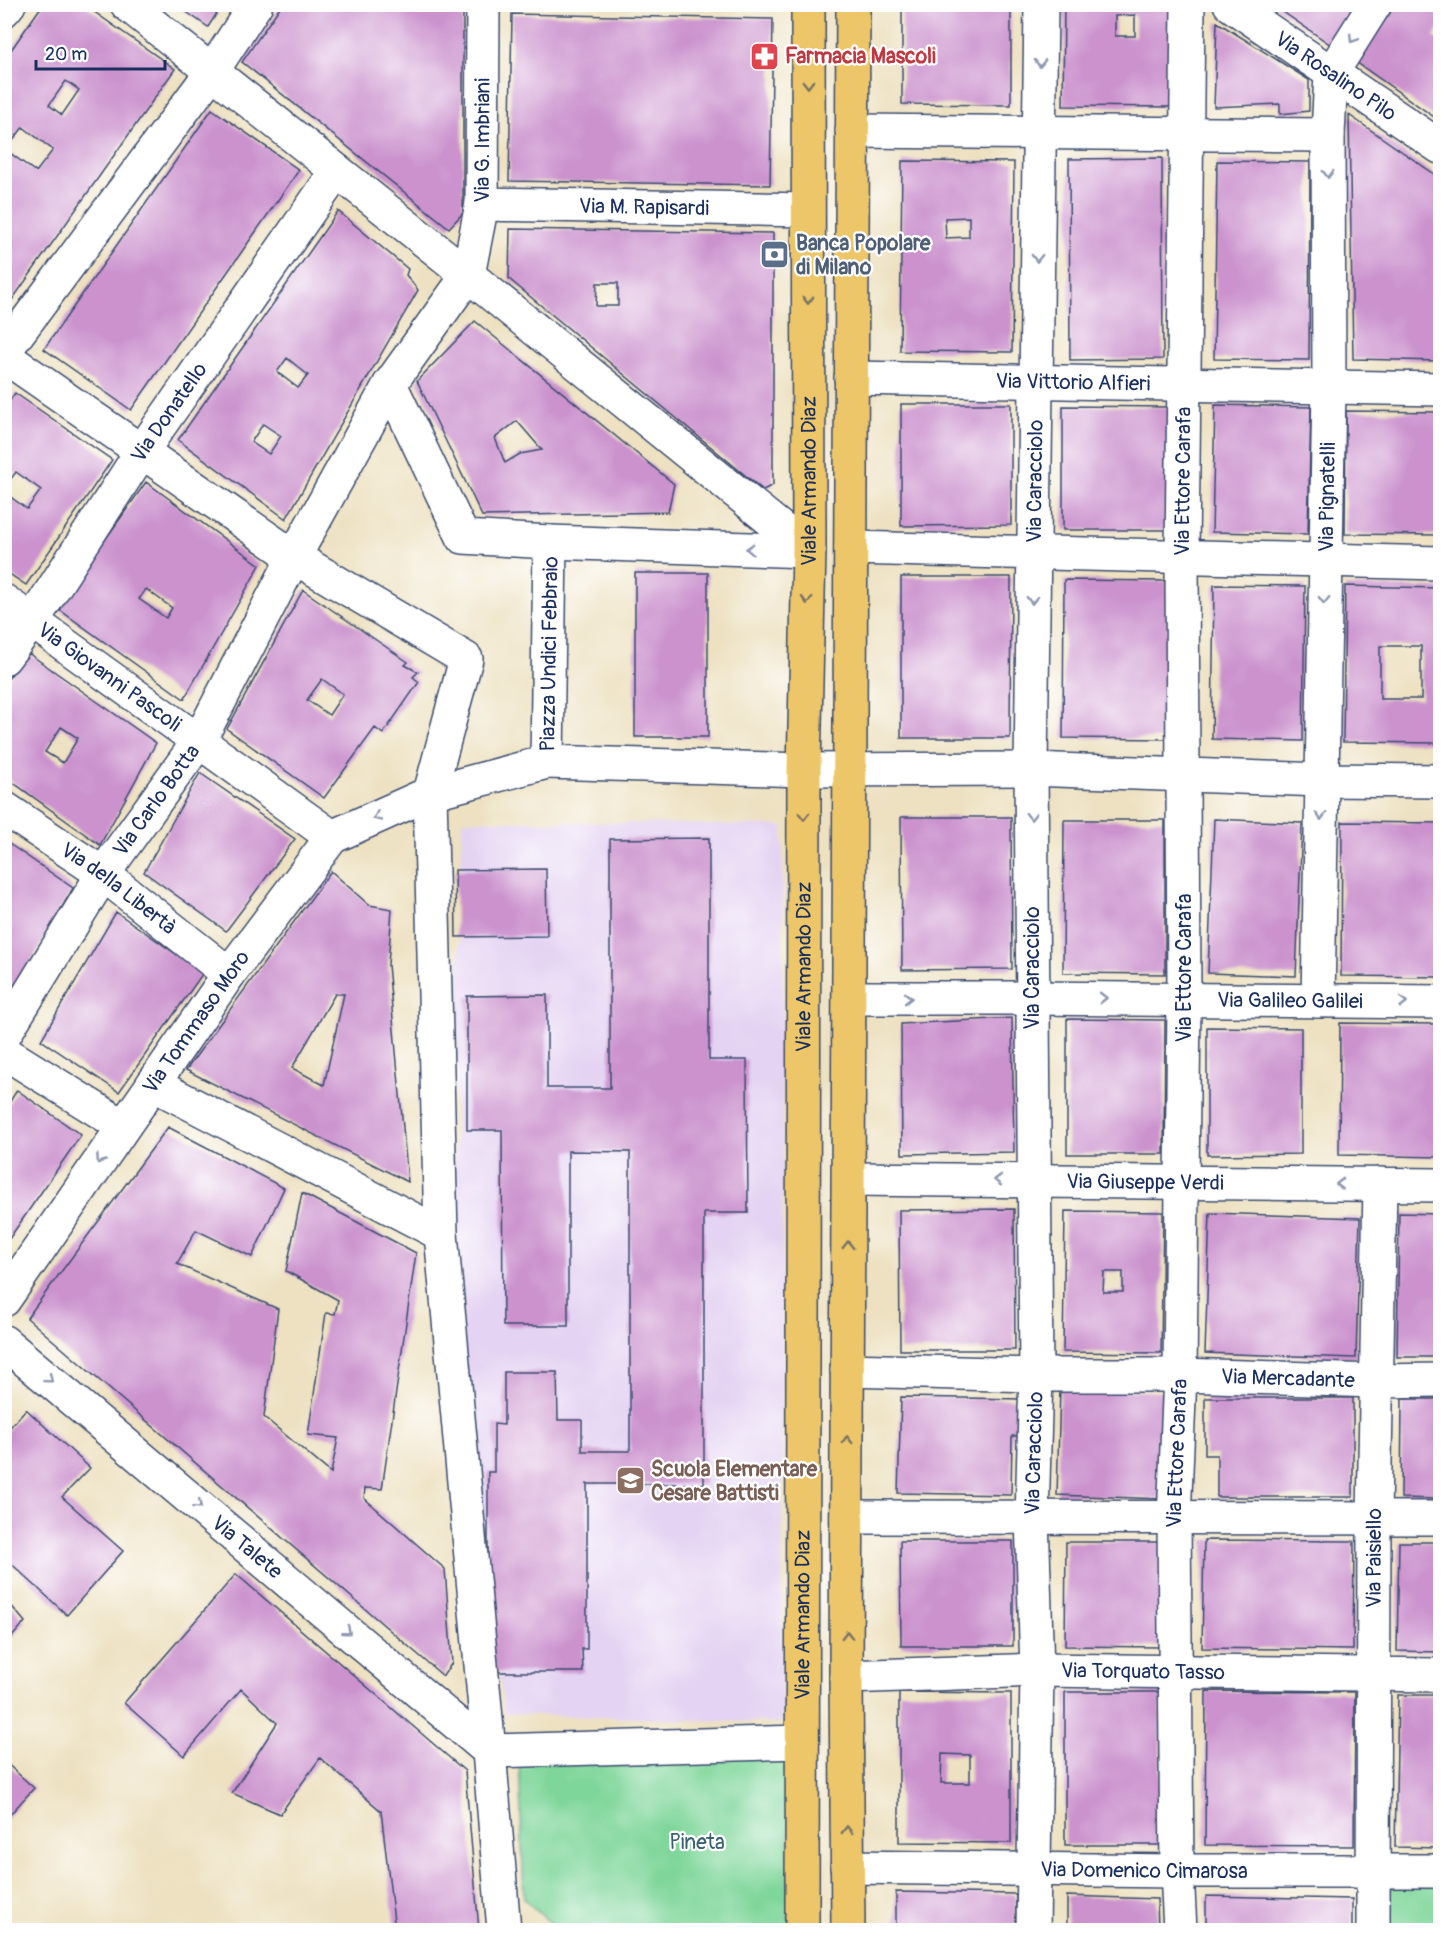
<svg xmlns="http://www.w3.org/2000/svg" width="1445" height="1935" viewBox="0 0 1445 1935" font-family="Pangolin,sans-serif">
  <rect width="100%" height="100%" fill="#fff"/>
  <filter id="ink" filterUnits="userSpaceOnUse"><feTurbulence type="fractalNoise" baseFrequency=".0167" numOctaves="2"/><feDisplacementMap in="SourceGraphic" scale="12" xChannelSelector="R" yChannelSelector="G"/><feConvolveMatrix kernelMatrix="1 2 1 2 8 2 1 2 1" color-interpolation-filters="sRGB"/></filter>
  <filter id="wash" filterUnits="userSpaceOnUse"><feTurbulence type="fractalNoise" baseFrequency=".008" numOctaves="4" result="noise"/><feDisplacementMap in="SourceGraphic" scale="24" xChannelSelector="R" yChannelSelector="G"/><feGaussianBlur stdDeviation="1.35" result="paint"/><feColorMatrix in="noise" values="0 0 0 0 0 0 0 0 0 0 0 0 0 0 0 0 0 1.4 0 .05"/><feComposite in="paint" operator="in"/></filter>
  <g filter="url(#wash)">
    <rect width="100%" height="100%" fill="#ede1c1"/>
    <!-- built -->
    <path fill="#e4d3f2" d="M 462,820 L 783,826 L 782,1723 L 504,1714 L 453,1247 Z"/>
    <!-- green -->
    <path fill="#7fd69a" stroke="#4d827c" stroke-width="1.5" d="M 789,1752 L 789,1930 L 558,1930 L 524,1899 L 519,1758 Z
      M 1440,1886 L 1440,1930 L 1387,1930 L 1388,1887 Z"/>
    <g id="blocks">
      <!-- building -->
      <path fill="#cb92cd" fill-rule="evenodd" d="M 43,4 L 83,4 L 175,69 L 5,310 L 4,60 ZM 66,81 L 79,90 L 62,115 L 49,105 ZM 23,127 L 53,150 L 36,172 L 6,150 Z
        M 175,4 L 223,4 L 208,27 Z
        M 282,4 L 463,4 L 463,213 L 449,228 L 242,62 Z
        M 902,4 L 1011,4 L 1011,105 L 902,104 Z
        M 1064,4 L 1173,4 L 1175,107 L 1063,106 ZM 1135,15 L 1135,36 L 1115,36 L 1115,16 Z
        M 1396,4 L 1440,4 L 1440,27 L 1434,37 L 1440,42 L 1440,121 L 1356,62 Z
        M 1273,5 L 1359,5 L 1331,45 Z
        M 512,14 L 773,19 L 770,185 L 509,181 Z
        M 1217,22 L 1309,80 L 1309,111 L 1280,114 L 1280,104 L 1214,107 Z
        M 212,109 L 299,170 L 131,410 L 44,349 Z
        M 1349,115 L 1440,178 L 1440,361 L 1353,359 Z
        M 1162,158 L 1163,359 L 1070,360 L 1069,159 Z
        M 902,161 L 1014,162 L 1012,352 L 900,351 ZM 969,217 L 969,237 L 946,238 L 945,218 Z
        M 1217,161 L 1310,162 L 1309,360 L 1214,359 Z
        M 338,211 L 408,269 L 406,275 L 418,290 L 286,519 L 178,440 ZM 287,358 L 308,375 L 298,388 L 277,372 ZM 263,424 L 281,436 L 269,454 L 251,442 Z
        M 510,229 L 773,233 L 773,485 L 763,490 L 509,279 ZM 597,283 L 618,283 L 618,306 L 596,306 Z
        M 475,321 L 674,484 L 668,512 L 482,516 L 417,381 ZM 517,421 L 542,450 L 520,454 L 505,463 L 495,438 Z
        M 15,393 L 112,460 L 26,585 L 5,571 L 5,493 L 27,509 L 41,490 L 16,472 L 4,488 L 4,409 Z
        M 901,404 L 1011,404 L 1011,525 L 901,526 Z
        M 1215,405 L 1311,407 L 1308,534 L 1212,532 Z
        M 1063,406 L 1170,407 L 1170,530 L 1063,530 Z
        M 1346,411 L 1440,412 L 1440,535 L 1345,534 Z
        M 146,482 L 260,565 L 184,699 L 57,608 ZM 146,589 L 172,608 L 166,618 L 139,599 Z
        M 635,573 L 708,573 L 708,737 L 635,737 Z
        M 901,577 L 1011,577 L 1010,738 L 901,738 Z
        M 1064,580 L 1168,581 L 1167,739 L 1063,738 Z
        M 1214,585 L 1305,586 L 1303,741 L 1212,739 Z
        M 1345,586 L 1440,588 L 1440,743 L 1343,742 ZM 1380,646 L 1421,646 L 1421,699 L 1380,699 Z
        M 303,590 L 408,662 L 405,665 L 418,672 L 413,677 L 419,682 L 383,734 L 375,728 L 324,798 L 227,729 ZM 322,679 L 343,694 L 329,715 L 307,700 Z
        M 28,653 L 156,743 L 100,845 L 4,776 L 4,684 ZM 61,727 L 78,738 L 63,763 L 45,752 Z
        M 200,773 L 295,839 L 226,931 L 144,872 Z
        M 901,817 L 1011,817 L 1012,969 L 902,970 Z
        M 1214,819 L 1302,823 L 1296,976 L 1208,973 Z
        M 1064,820 L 1165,820 L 1165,974 L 1063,973 Z
        M 1342,822 L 1440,823 L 1440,977 L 1341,976 Z
        M 709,838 L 709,1060 L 747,1060 L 748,1213 L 704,1213 L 704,1484 L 587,1484 L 587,1649 L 582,1649 L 583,1672 L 495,1672 L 488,1647 L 488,1472 L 494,1472 L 494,1424 L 504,1425 L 504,1372 L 557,1372 L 558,1420 L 582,1420 L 582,1451 L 630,1451 L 630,1152 L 568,1151 L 568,1326 L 503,1326 L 502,1130 L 467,1130 L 467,996 L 547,995 L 547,1088 L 610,1088 L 610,839 Z
        M 5,841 L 73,888 L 5,1007 Z
        M 546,869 L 547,936 L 456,937 L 455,870 Z
        M 331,871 L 369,905 L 392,909 L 388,965 L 408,1182 L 186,1070 ZM 335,994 L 344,994 L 324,1085 L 292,1068 Z
        M 116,912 L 203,973 L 119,1092 L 41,1040 Z
        M 1012,1018 L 1014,1152 L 902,1154 L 901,1024 Z
        M 1067,1019 L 1165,1020 L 1164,1154 L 1067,1154 Z
        M 1340,1023 L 1440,1024 L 1440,1157 L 1339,1155 Z
        M 1207,1027 L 1301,1028 L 1301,1154 L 1207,1155 Z
        M 17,1090 L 81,1135 L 4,1246 L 4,1111 Z
        M 168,1127 L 284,1188 L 252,1257 L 196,1230 L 177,1264 L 278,1309 L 264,1417 L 331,1473 L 338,1438 L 308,1435 L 326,1313 L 335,1314 L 338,1300 L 286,1271 L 302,1193 L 416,1253 L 382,1489 L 365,1488 L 364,1498 L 445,1569 L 452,1663 L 443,1676 L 27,1318 Z
        M 1014,1209 L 1015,1350 L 900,1350 L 899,1210 Z
        M 1065,1211 L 1163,1212 L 1161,1353 L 1063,1352 ZM 1104,1272 L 1123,1272 L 1123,1292 L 1103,1292 Z
        M 1210,1213 L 1360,1218 L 1356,1358 L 1205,1353 Z
        M 1399,1213 L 1440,1214 L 1440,1357 L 1397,1357 Z
        M 1060,1388 L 1166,1392 L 1162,1499 L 1057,1495 Z
        M 901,1397 L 1022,1399 L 1021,1436 L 1012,1436 L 1011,1495 L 898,1493 Z
        M 1205,1398 L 1353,1398 L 1353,1497 L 1217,1497 L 1217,1455 L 1205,1455 Z
        M 1402,1399 L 1440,1399 L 1440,1499 L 1401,1498 Z
        M 26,1409 L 90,1468 L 62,1497 L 123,1551 L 67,1615 L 4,1557 L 4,1526 L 8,1522 L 4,1518 L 4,1510 L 8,1507 L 4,1505 L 4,1434 Z
        M 1204,1540 L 1354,1541 L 1353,1650 L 1202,1648 Z
        M 900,1541 L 1013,1541 L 1013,1646 L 901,1646 Z
        M 1066,1542 L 1161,1542 L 1161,1647 L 1065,1646 Z
        M 1399,1542 L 1440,1542 L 1440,1652 L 1397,1651 Z
        M 236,1574 L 465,1771 L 479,1930 L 395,1930 L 381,1811 L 320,1758 L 280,1814 L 232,1793 L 277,1723 L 241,1689 L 184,1756 L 124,1703 Z
        M 4,1597 L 25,1622 L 4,1646 Z
        M 1206,1691 L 1355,1692 L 1354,1846 L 1205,1845 Z
        M 899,1692 L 1011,1693 L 1011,1843 L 899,1842 ZM 942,1754 L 970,1755 L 970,1783 L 941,1783 Z
        M 1065,1692 L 1161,1692 L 1160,1845 L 1065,1845 Z
        M 1398,1695 L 1440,1695 L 1440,1848 L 1395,1847 Z
        M 4,1761 L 34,1788 L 4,1821 Z
        M 896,1892 L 1016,1894 L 1016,1930 L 896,1930 Z
        M 1067,1896 L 1157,1899 L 1158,1930 L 1067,1930 Z
        M 1206,1896 L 1352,1899 L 1352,1930 L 1206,1930 Z"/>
    </g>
  </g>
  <g filter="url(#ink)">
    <use href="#blocks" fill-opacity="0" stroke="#3a4a6d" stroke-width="1.5"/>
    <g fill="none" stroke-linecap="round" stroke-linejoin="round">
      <defs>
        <g id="minor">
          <path d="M 127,4 L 468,275 L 809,551"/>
          <path id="s1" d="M 1230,4 L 1440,147"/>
          <path d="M 4,10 L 9,4"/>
          <path d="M 852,131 L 1328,135"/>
          <path id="s2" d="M 482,204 L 807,210"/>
          <path d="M 4,352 L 211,73 L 256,4"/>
          <path d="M 4,356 L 294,557 L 466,659 L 430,793 L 441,1234 L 489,1751 L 504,1930"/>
          <path id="s3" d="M 851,378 L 1440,389"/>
          <path id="s4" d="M 390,384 L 468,275 L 482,204 L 483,4"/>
          <path d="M 550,542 L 809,551"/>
          <path d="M 851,548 L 1440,563"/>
          <path id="s5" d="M 4,601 L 332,837"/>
          <path id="s6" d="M 4,658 L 33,620 L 142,451 L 337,171"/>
          <path d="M 547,762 L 804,770 L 1031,769 L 1321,780 L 1440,781"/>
          <path id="s7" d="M 4,808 L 103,874 L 229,974"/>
          <path id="s8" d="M 850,998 L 1032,998 L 1440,1002"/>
          <path id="s9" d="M 1318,1001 L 1329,387 L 1328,135 L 1331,74 L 1375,4"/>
          <path id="s10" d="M 4,1035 L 103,874 L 199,741 L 294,557 L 390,384 L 463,537 L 550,542 L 547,762 L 430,793 L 332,837 L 229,974 L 4,1300"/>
          <path d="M 4,1052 L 123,1126"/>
          <path d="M 153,1084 L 441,1234"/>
          <path id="s11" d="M 849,1179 L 1440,1185"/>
          <path id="s12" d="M 4,1342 L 489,1751 L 802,1742"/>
          <path id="s13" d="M 847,1370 L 1036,1375 L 1180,1375 L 1377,1381 L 1440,1380"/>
          <path d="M 847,1517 L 1440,1518"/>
          <path id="s14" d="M 846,1677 L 1037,1670 L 1440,1675"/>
          <path id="s15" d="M 847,1867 L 1177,1871 L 1440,1871"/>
          <path id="s16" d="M 1033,1930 L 1037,1670 L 1032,1518 L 1036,1375 L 1031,769 L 1041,4"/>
          <path id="s17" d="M 1180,1930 L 1177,1871 L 1174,1519 L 1180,1375 L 1184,999 L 1182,556 L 1188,4"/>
          <path id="s18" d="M 1373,1930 L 1374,1517 L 1380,1184"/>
        </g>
        <g id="major">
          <path id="s19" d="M 802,1930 L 804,770 L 809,551 L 808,4"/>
          <path d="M 848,1930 L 846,1677 L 853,4"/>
        </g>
      </defs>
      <!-- minor casing -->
      <use href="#minor" stroke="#3a4a6d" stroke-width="36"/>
      <!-- major casing -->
      <use href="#major" stroke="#3a4a6d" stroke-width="36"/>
      <!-- minor -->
      <use href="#minor" stroke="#fff" stroke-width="33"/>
      <!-- major -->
      <use href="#major" stroke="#ecc669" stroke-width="33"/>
    </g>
    <!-- one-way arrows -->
    <defs><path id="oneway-chevron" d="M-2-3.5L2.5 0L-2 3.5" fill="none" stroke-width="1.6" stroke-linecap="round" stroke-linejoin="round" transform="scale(1.5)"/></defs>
    <g stroke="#8d97ae">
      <use href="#oneway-chevron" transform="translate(1353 39) rotate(122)"/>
      <use href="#oneway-chevron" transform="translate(1040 63) rotate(91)"/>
      <use href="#oneway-chevron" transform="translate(1328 174) rotate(90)"/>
      <use href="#oneway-chevron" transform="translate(1037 258) rotate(91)"/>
      <use href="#oneway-chevron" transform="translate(750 549) rotate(-178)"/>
      <use href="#oneway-chevron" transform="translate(1032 600) rotate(90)"/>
      <use href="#oneway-chevron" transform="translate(1324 600) rotate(91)"/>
      <use href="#oneway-chevron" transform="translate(1031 816) rotate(90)"/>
      <use href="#oneway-chevron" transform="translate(1321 816) rotate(91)"/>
      <use href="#oneway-chevron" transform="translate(377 817) rotate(156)"/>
      <use href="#oneway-chevron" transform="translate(908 998)"/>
      <use href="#oneway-chevron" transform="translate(1103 998)"/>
      <use href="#oneway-chevron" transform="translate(1403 1002)"/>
      <use href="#oneway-chevron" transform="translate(100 1160) rotate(124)"/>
      <use href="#oneway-chevron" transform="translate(998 1180) rotate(-179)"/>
      <use href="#oneway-chevron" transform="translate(1340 1184) rotate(-179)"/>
      <use href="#oneway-chevron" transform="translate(49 1379) rotate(40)"/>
      <use href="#oneway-chevron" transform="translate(198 1505) rotate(40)"/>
      <use href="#oneway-chevron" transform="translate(347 1631) rotate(40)"/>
    </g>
    <g stroke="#797363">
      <use href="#oneway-chevron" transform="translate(808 84) rotate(90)"/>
      <use href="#oneway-chevron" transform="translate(808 300) rotate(90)"/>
      <use href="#oneway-chevron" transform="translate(807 600) rotate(91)"/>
      <use href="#oneway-chevron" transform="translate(804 816) rotate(90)"/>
      <use href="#oneway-chevron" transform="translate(848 1245) rotate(-90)"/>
      <use href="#oneway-chevron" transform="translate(847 1440) rotate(-90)"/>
      <use href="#oneway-chevron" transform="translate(847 1635) rotate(-90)"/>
      <use href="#oneway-chevron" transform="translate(847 1830) rotate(-90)"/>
    </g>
  </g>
  <!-- icons -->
  <defs>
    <symbol id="pharmacy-square" viewBox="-11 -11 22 22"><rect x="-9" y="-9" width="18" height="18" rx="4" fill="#e0444e" stroke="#fff"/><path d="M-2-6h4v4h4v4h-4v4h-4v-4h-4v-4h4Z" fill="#fff"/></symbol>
    <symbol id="bank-square" viewBox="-11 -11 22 22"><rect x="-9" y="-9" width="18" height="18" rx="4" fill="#5c6f8a" stroke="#fff"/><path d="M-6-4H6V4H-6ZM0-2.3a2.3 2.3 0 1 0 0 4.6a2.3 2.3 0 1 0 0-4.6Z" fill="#fff"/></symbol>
    <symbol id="school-square" viewBox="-11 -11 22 22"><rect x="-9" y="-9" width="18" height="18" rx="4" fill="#8d6e63" stroke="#fff"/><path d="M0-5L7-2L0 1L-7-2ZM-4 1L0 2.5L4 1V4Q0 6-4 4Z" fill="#fff"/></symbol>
  </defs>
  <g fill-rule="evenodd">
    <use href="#pharmacy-square" x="748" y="40" width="33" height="33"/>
    <use href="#bank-square" x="758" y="238" width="33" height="33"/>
    <use href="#school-square" x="614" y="1464" width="33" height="33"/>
  </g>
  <g text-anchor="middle" stroke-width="4.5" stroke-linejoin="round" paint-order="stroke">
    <!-- health labels -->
    <g font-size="21" font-weight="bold" fill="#be3a42" stroke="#fff" text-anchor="start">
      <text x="785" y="63">Farmacia Mascoli</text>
    </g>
    <!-- street labels -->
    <g font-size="21" fill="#1b2f5e" stroke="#fff">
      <text dy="7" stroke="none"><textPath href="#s1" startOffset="128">Via Rosalino Pilo</textPath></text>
      <text dy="7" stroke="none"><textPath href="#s4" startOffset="270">Via G. Imbriani</textPath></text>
      <text dy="7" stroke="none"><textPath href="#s2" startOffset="162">Via M. Rapisardi</textPath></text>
      <text dy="7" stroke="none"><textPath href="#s3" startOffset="222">Via Vittorio Alfieri</textPath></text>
      <text dy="7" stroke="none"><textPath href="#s6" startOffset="296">Via Donatello</textPath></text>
      <text dy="7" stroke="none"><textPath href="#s19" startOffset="1449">Viale Armando Diaz</textPath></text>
      <text dy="7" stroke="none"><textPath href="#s16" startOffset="1449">Via Caracciolo</textPath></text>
      <text dy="7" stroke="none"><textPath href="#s17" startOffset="1449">Via Ettore Carafa</textPath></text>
      <text dy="7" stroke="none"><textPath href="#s9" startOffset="504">Via Pignatelli</textPath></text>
      <text transform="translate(549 654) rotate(-89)" y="7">Piazza Undici Febbraio</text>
      <text dy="7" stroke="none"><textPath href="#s5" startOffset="130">Via Giovanni Pascoli</textPath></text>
      <text dy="7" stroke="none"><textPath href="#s10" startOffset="280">Via Carlo Botta</textPath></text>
      <text dy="7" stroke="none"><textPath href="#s7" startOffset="140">Via della Libertà</textPath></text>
      <text dy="7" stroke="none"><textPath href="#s19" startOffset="963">Viale Armando Diaz</textPath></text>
      <text transform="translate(1032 968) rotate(-90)" y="7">Via Caracciolo</text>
      <text transform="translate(1184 968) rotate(-90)" y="7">Via Ettore Carafa</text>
      <text dy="7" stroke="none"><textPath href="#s8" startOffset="440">Via Galileo Galilei</textPath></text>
      <text transform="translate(196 1022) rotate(-55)" y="7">Via Tommaso Moro</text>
      <text dy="7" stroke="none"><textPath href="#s11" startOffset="296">Via Giuseppe Verdi</textPath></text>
      <text dy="7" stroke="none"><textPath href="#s13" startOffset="441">Via Mercadante</textPath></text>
      <text dy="7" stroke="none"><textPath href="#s17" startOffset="477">Via Ettore Carafa</textPath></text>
      <text dy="7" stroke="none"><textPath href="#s16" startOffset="477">Via Caracciolo</textPath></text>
      <text dy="7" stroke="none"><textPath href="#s12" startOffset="318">Via Talete</textPath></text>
      <text dy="7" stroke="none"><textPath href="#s18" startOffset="372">Via Paisiello</textPath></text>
      <text dy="7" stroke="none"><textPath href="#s19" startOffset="315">Viale Armando Diaz</textPath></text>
      <text dy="7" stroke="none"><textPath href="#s14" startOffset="297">Via Torquato Tasso</textPath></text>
      <text dy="7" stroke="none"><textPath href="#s15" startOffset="297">Via Domenico Cimarosa</textPath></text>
    </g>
    <!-- service labels -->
    <g font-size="21" font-weight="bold" fill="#4e5e75" stroke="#fff" text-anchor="start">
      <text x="796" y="250">Banca Popolare<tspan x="796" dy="24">di Milano</tspan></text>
    </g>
    <!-- education labels -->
    <g font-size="21" font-weight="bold" fill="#785e54" stroke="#fff" text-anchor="start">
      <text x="651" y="1476">Scuola Elementare<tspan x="651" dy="24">Cesare Battisti</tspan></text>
    </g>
    <!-- park labels -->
    <g font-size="21" fill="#396170" stroke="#fff">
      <text x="697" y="1849">Pineta</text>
    </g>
  </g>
  <!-- margin -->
  <rect width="1445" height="1935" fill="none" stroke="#fff" stroke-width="24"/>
  <!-- scale -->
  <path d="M36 60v9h129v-9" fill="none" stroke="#1b2f5e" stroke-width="3"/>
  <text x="45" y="60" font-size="18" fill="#1b2f5e" stroke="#ffffff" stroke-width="4.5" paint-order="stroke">20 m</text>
</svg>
